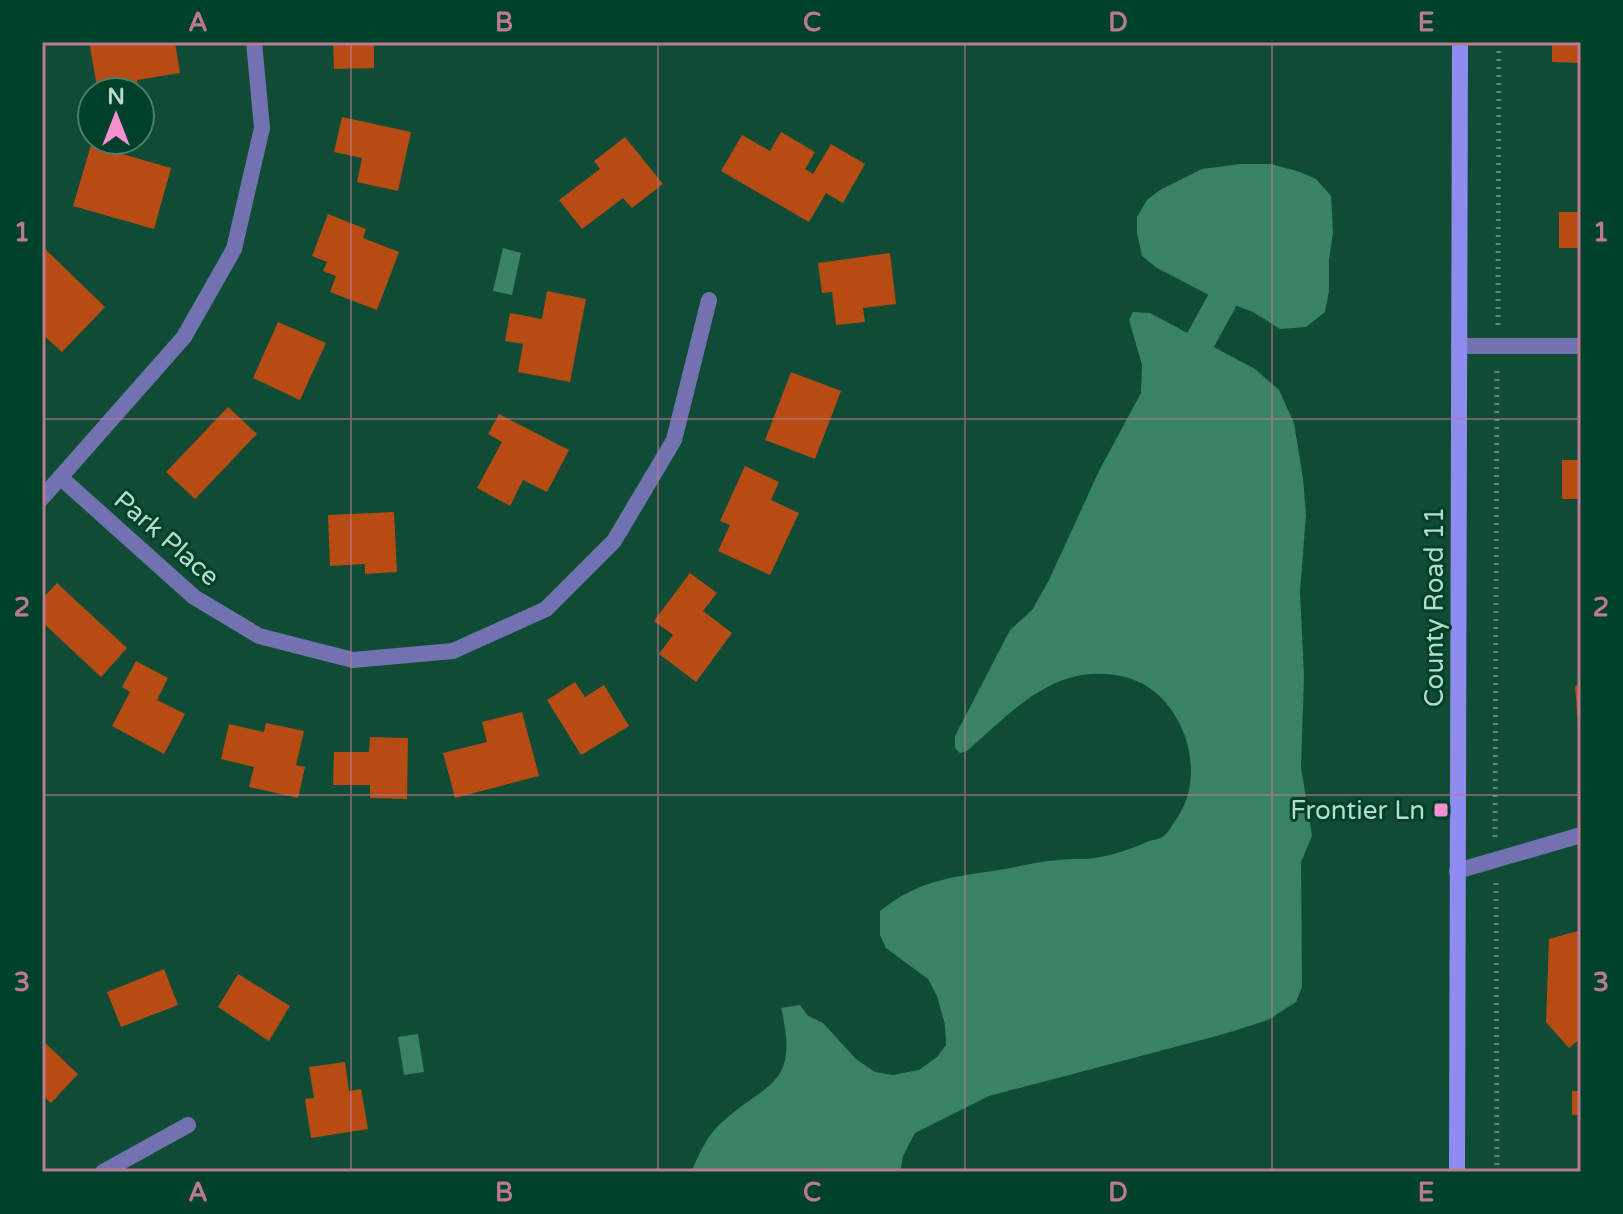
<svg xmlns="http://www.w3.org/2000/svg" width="1623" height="1214" viewBox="0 0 1623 1214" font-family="'Varela Round',sans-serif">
  <rect width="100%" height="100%" fill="#104b35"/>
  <!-- water -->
  <path fill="#378363" d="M 1240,164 L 1271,164 L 1300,172 L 1316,179 L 1331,196 L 1333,232 L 1329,260 L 1329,291 L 1325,312 L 1306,327 L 1280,329 L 1253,312 L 1211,296 L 1157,268 L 1142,256 L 1137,233 L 1137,217 L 1147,200 L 1160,190 L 1202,169 Z
    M 503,248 L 521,253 L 512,295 L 493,291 Z
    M 1133,312 L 1150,313 L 1255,369 L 1279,390 L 1294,423 L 1303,478 L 1306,515 L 1300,591 L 1304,677 L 1301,767 L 1312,836 L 1301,862 L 1302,987 L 1296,1002 L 1268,1020 L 1224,1034 L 989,1096 L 915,1133 L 903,1156 L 900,1172 L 691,1172 C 698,1157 705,1140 716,1128 C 763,1081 801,1091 781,1008 L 800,1005 L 808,1016 L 823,1023 L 856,1059 L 875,1072 L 893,1075 L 919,1070 L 937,1057 L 946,1045 L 945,1025 L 937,996 L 928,979 L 886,948 L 880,935 L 880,911 C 921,878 956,877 1005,869 C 1022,866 1040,861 1059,860 C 1071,858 1083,860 1095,858 C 1113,855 1131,849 1147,842 C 1152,840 1160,839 1164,836 C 1169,832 1172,825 1175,821 C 1206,780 1189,714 1148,687 C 1129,674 1099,671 1077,676 C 1034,685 999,723 967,751 L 960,753 L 955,748 L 955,736 L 1010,630 L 1032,610 L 1049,580 L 1099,471 L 1141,393 L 1142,365 L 1129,320 Z
    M 418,1034 L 424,1072 L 404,1075 L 398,1037 Z"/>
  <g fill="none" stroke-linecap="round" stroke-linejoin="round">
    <!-- canal -->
    <path stroke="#378363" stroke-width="30" d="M 1200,341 L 1222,301"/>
  </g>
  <!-- building -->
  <path fill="#b64b13" d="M 89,42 L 175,42 L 180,73 L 137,80 L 139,92 L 98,92 Z
    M 333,42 L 374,42 L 374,68 L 334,69 Z
    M 1552,42 L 1581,42 L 1581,63 L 1552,62 Z
    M 342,117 L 411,132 L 398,191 L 357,182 L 362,158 L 334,152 Z
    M 781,132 L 815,152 L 805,169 L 813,174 L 831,144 L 865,164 L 843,203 L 826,193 L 809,222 L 721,171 L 742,135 L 770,151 Z
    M 625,137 L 663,184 L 632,208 L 623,198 L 582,229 L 559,200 L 600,169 L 594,161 Z
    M 91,145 L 171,168 L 154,229 L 73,206 Z
    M 1559,212 L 1581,212 L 1581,248 L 1559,248 Z
    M 328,214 L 366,229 L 363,238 L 399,252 L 377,310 L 330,292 L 336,276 L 323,271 L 327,262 L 312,256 Z
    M 45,249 L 105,307 L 62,352 L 42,334 L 42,252 Z
    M 890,253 L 896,304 L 863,308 L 865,322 L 836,325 L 832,292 L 822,293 L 818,263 Z
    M 547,291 L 586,299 L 570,382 L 518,372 L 523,344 L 505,341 L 510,313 L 542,319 Z
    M 278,322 L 326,343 L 300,400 L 253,378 Z
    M 791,372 L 841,391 L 815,459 L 765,440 Z
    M 228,407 L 257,434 L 195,499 L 166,472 Z
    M 499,414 L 569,450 L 547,492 L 523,480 L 510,506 L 477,488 L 502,442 L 488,434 Z
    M 1562,460 L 1581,460 L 1581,499 L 1562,499 Z
    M 745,466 L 779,482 L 771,500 L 799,513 L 770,575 L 718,551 L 730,525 L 720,521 Z
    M 394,512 L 397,572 L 365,574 L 365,564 L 330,566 L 328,515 Z
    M 690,573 L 717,593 L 703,611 L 732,633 L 696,682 L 659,654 L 673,635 L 654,621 Z
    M 57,583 L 127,648 L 101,677 L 42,622 L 42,599 Z
    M 136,661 L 168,678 L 157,700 L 185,714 L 164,754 L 112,726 L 130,692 L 122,687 Z
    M 575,682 L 585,697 L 604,685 L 629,726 L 581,755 L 547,700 Z
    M 1581,685 L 1581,738 L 1579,738 L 1575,686 Z
    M 522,712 L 539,776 L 455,798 L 443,753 L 487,742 L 482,722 Z
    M 266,723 L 304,731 L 296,765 L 305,767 L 298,798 L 249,787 L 254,767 L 221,759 L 229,724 L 264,732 Z
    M 370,737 L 408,738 L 407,799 L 370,798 L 370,785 L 333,785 L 334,752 L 369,752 Z
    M 1581,925 L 1578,1010 L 1581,1013 L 1581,1038 L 1569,1048 L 1546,1022 L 1549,939 L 1578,931 Z
    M 164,969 L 178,1005 L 121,1027 L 107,992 Z
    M 238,974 L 290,1006 L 269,1041 L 218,1007 Z
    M 42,1040 L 78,1074 L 51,1103 L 42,1095 Z
    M 345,1062 L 349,1091 L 361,1089 L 368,1129 L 311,1138 L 305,1099 L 314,1098 L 309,1067 Z
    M 1572,1091 L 1581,1091 L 1581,1115 L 1572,1115 Z"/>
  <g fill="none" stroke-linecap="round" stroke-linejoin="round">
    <!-- path -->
    <path stroke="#588975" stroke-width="5" stroke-dasharray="2 6" stroke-linecap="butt" d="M 1498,325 L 1499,42
      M 1495,837 L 1497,367
      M 1496,883 L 1497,1172"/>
    <!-- street -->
    <path stroke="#7272b1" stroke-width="16" d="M 1459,346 L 1581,346
      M 60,477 L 194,597 L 259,636 L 353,660 L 453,651 L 546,609 L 614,541 L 674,440 L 709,300
      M 42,498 L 184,337 L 234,249 L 262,128 L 254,42
      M 1457,871 L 1581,835
      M 103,1172 L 188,1125"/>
    <!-- secondary -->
    <path stroke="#8e8cef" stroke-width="16" d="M 1457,1172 L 1460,42"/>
  </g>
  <!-- grid -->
  <path fill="none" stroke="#bc7a92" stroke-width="2" stroke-opacity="0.55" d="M 351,42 L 351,1172M 658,42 L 658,1172M 965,42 L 965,1172M 1272,42 L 1272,1172M 42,419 L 1581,419M 42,795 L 1581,795"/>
  <!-- markers -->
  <rect fill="#f690d0" stroke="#00412b" stroke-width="3" x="1433" y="802" width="16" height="16" rx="4"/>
  <g text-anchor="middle" stroke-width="6" stroke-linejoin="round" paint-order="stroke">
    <!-- street labels -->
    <g font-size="26" fill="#b7dbc9" stroke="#00412b">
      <text transform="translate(167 538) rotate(41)" y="9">Park Place</text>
      <text transform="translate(1434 607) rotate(-90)" y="9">County Road 11</text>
    </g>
    <!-- poi labels -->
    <g font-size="26" fill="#b7dbc9" stroke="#00412b" text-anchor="end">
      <text x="1425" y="819">Frontier Ln</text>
    </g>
  </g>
  <!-- border -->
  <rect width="1623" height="1214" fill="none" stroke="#00412b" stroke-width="88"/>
  <!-- north arrow -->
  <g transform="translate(116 116)"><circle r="38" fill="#00412b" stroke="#497f6a" stroke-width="2"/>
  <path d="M0-6L14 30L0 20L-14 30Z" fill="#f690d0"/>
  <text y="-12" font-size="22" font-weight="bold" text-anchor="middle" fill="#b7dbc9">N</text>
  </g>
  <rect x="44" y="44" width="1535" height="1126" fill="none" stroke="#bc7a92" stroke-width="3"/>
  <g font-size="26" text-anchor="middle" font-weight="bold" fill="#bc7a92">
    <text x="198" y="31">A</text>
    <text x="504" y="31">B</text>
    <text x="812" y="31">C</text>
    <text x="1118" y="31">D</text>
    <text x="1426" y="31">E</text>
    <text x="22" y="241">1</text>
    <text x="1601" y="241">1</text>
    <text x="22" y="616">2</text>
    <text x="1601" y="616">2</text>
    <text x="22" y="991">3</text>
    <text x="1601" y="991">3</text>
    <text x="198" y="1201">A</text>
    <text x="504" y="1201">B</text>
    <text x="812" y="1201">C</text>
    <text x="1118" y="1201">D</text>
    <text x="1426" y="1201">E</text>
  </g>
</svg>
